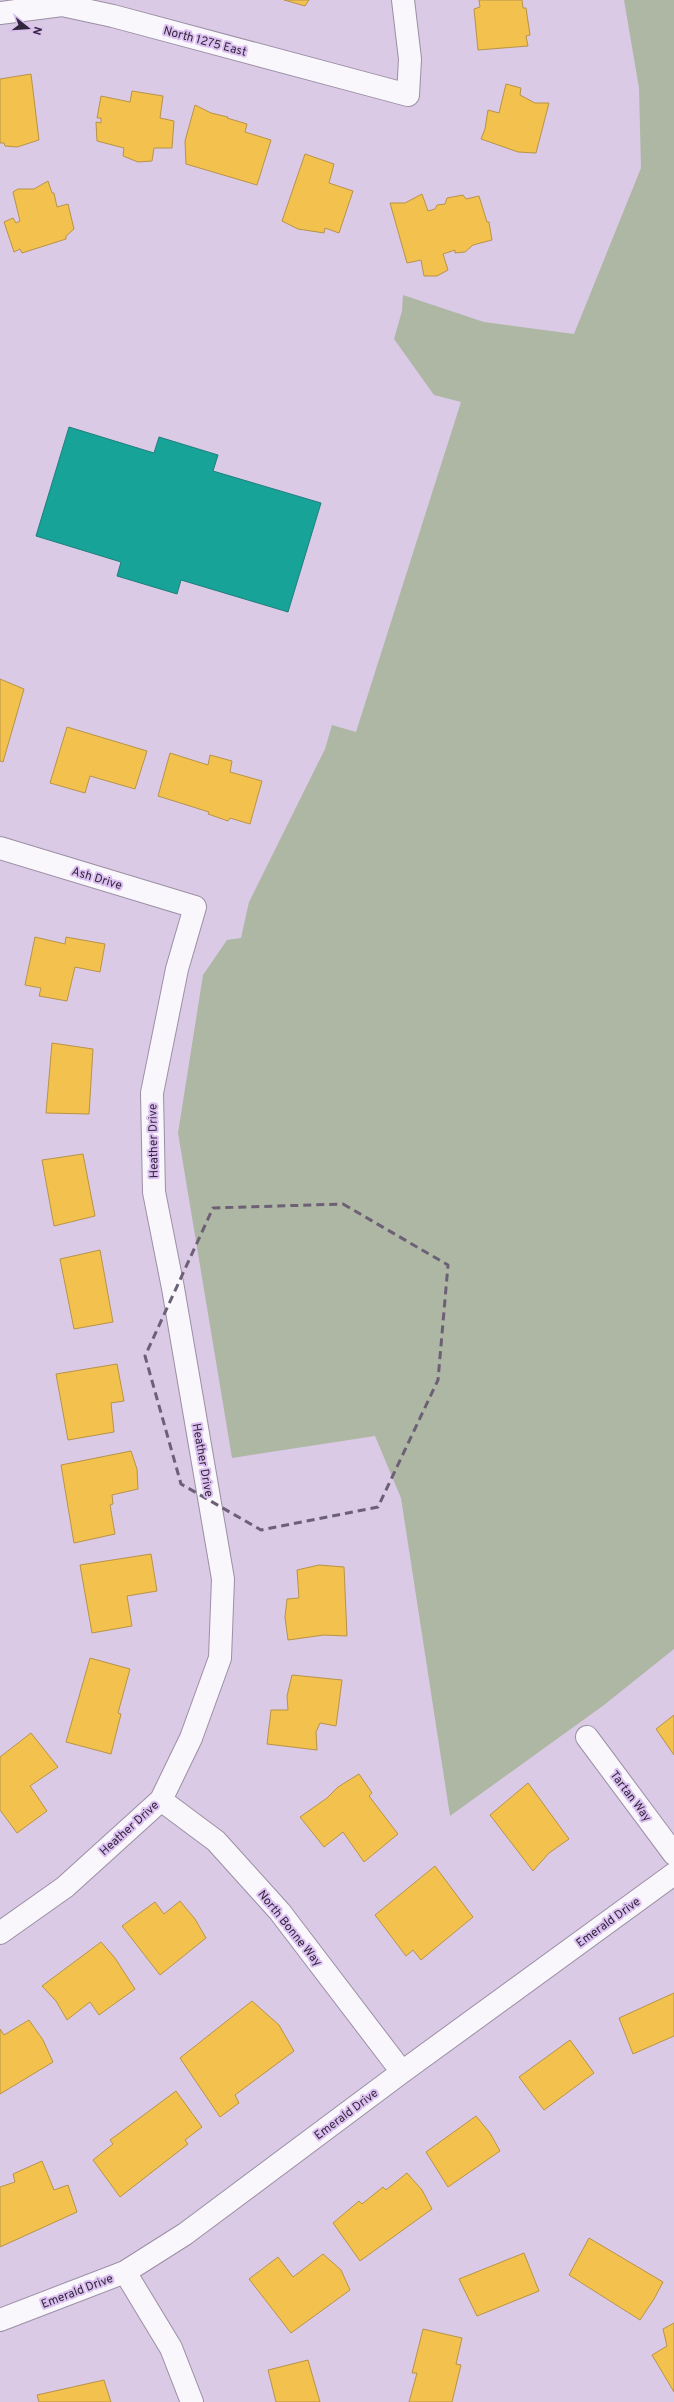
<svg xmlns="http://www.w3.org/2000/svg" width="674" height="2402" viewBox="0 0 674 2402" font-family="Overpass,sans-serif">
  <rect width="100%" height="100%" fill="#dacae6"/>
  <!-- green -->
  <path fill="#adb7a3" d="M 624,0 L 674,0 L 674,1649 L 604,1705 L 450,1816 L 401,1498 L 375,1436 L 232,1458 L 178,1133 L 203,975 L 227,940 L 241,938 L 249,902 L 325,749 L 332,725 L 356,732 L 461,402 L 434,395 L 394,339 L 402,311 L 403,295 L 484,322 L 574,334 L 641,168 L 639,88 Z"/>
  <!-- homes -->
  <path fill="#f2c14e" stroke="#b89348" d="M 284,0 L 309,0 L 305,6 Z
    M 479,0 L 522,0 L 523,8 L 526,8 L 530,35 L 526,36 L 528,46 L 478,50 L 474,9 L 480,7 Z
    M 31,74 L 39,140 L 17,147 L 5,146 L 4,143 L 0,143 L 0,79 Z
    M 506,84 L 521,88 L 520,95 L 535,103 L 549,103 L 536,153 L 518,152 L 481,139 L 485,129 L 488,110 L 499,113 Z
    M 132,91 L 163,96 L 160,118 L 174,121 L 172,148 L 154,148 L 152,161 L 138,162 L 123,156 L 124,148 L 97,141 L 96,122 L 101,123 L 101,118 L 97,118 L 101,96 L 130,102 Z
    M 195,105 L 211,113 L 228,117 L 227,118 L 247,124 L 245,132 L 271,140 L 257,185 L 186,164 L 185,141 Z
    M 305,154 L 334,164 L 329,183 L 353,191 L 339,233 L 325,228 L 324,233 L 298,229 L 282,221 Z
    M 48,181 L 52,193 L 54,193 L 57,207 L 68,204 L 74,229 L 66,236 L 66,239 L 22,253 L 20,249 L 14,252 L 4,222 L 13,218 L 16,223 L 20,221 L 13,192 L 18,189 L 34,189 Z
    M 422,194 L 428,211 L 435,209 L 437,205 L 445,204 L 447,198 L 463,195 L 466,199 L 479,196 L 487,222 L 489,222 L 492,240 L 473,245 L 465,252 L 455,253 L 455,250 L 443,254 L 448,270 L 437,276 L 424,276 L 421,260 L 407,263 L 390,203 L 405,203 Z
    M 0,679 L 24,689 L 3,762 L 0,761 Z
    M 67,727 L 147,751 L 135,789 L 90,776 L 85,793 L 50,783 Z
    M 170,753 L 208,765 L 210,755 L 232,761 L 230,772 L 262,781 L 250,824 L 230,818 L 228,821 L 208,814 L 209,812 L 158,796 Z
    M 35,937 L 65,944 L 66,937 L 105,944 L 100,972 L 75,967 L 67,1001 L 39,996 L 41,988 L 25,985 Z
    M 52,1043 L 93,1049 L 89,1114 L 46,1113 Z
    M 83,1154 L 95,1216 L 54,1226 L 42,1160 Z
    M 100,1250 L 113,1322 L 74,1329 L 60,1259 Z
    M 117,1364 L 124,1401 L 111,1403 L 114,1432 L 68,1440 L 56,1374 Z
    M 131,1451 L 137,1469 L 138,1489 L 112,1495 L 113,1504 L 110,1505 L 115,1534 L 74,1543 L 61,1465 Z
    M 151,1554 L 157,1591 L 127,1596 L 132,1626 L 92,1633 L 80,1565 Z
    M 319,1565 L 344,1567 L 347,1636 L 324,1635 L 288,1640 L 285,1617 L 287,1599 L 299,1598 L 297,1570 Z
    M 90,1658 L 130,1669 L 118,1713 L 121,1714 L 111,1754 L 66,1742 Z
    M 292,1675 L 342,1680 L 336,1726 L 320,1723 L 316,1732 L 317,1750 L 267,1744 L 271,1710 L 288,1710 L 287,1696 Z
    M 674,1715 L 674,1755 L 656,1729 Z
    M 31,1733 L 58,1767 L 30,1786 L 47,1811 L 17,1833 L 0,1810 L 0,1757 Z
    M 359,1774 L 372,1793 L 369,1796 L 398,1834 L 364,1862 L 343,1832 L 324,1847 L 300,1817 L 327,1798 L 338,1787 Z
    M 528,1783 L 569,1839 L 549,1853 L 533,1871 L 490,1815 Z
    M 435,1866 L 473,1917 L 421,1960 L 413,1950 L 406,1956 L 375,1915 Z
    M 180,1901 L 195,1919 L 206,1938 L 160,1975 L 122,1926 L 155,1902 L 164,1914 Z
    M 101,1942 L 115,1958 L 135,1989 L 99,2015 L 90,2002 L 67,2020 L 56,2001 L 42,1986 Z
    M 674,1993 L 674,2036 L 633,2054 L 619,2018 Z
    M 252,2001 L 279,2025 L 294,2051 L 235,2095 L 239,2103 L 220,2117 L 180,2058 Z
    M 29,2020 L 43,2040 L 53,2062 L 0,2094 L 0,2029 L 4,2035 Z
    M 570,2040 L 594,2073 L 544,2110 L 519,2077 Z
    M 176,2091 L 202,2127 L 185,2140 L 188,2144 L 120,2197 L 93,2160 L 113,2144 L 110,2140 Z
    M 476,2116 L 490,2133 L 500,2151 L 448,2187 L 426,2152 Z
    M 42,2161 L 54,2190 L 68,2185 L 77,2212 L 0,2247 L 0,2187 L 15,2182 L 13,2174 Z
    M 407,2173 L 422,2190 L 432,2209 L 360,2261 L 333,2223 L 359,2201 L 362,2204 L 383,2187 L 386,2190 Z
    M 589,2238 L 663,2282 L 654,2299 L 640,2320 L 569,2275 Z
    M 524,2253 L 539,2291 L 477,2316 L 459,2279 Z
    M 323,2254 L 341,2270 L 350,2290 L 291,2333 L 249,2279 L 278,2257 L 293,2277 Z
    M 674,2323 L 674,2392 L 652,2355 L 667,2346 L 663,2329 Z
    M 423,2329 L 462,2338 L 456,2364 L 461,2365 L 452,2402 L 409,2402 L 417,2373 L 412,2373 Z
    M 308,2360 L 320,2402 L 276,2402 L 268,2370 Z
    M 104,2380 L 111,2402 L 39,2402 L 37,2395 Z"/>
  <!-- public -->
  <path fill="#17a398" stroke="#1f7e7c" d="M 69,427 L 154,453 L 159,437 L 218,455 L 213,471 L 321,503 L 288,612 L 181,580 L 177,594 L 117,576 L 121,562 L 36,536 Z"/>
  <g fill="none" stroke-linecap="round" stroke-linejoin="round">
    <defs>
      <path id="minor" d="M 0,13 L 62,5 L 113,16 L 408,95 L 410,59 L 403,0
        M 0,848 L 195,907 L 177,969 L 152,1093 L 154,1192 L 173,1288 L 223,1579 L 220,1658 L 191,1738 L 161,1800 L 65,1887 L 0,1933
        M 587,1737 L 674,1854
        M 161,1800 L 216,1841 L 280,1912 L 402,2072
        M 125,2272 L 171,2348 L 192,2402
        M 0,2320 L 125,2272 L 185,2234 L 402,2072 L 674,1874"/>
    </defs>
    <!-- minor casing -->
    <use href="#minor" stroke="#9b8fa5" stroke-width="24"/>
    <!-- minor -->
    <use href="#minor" stroke="#f9f7fb" stroke-width="22"/>
  </g>
  <!-- marked area -->
  <path fill="none" stroke="#6d6076" stroke-width="3" stroke-dasharray="8 5" stroke-linejoin="round" d="M 343,1204 L 448,1265 L 438,1380 L 378,1507 L 261,1530 L 181,1484 L 145,1356 L 213,1208 Z"/>
  <g text-anchor="middle" stroke-width="4" stroke-linejoin="round" paint-order="stroke">
    <!-- street labels -->
    <g font-size="12" fill="#32273a" stroke="#dcbff1">
      <text transform="translate(205 41) rotate(15)" y="4">North 1275 East</text>
      <text transform="translate(97 878) rotate(17)" y="4">Ash Drive</text>
      <text transform="translate(153 1141) rotate(-91)" y="4">Heather Drive</text>
      <text transform="translate(203 1460) rotate(80)" y="4">Heather Drive</text>
      <text transform="translate(631 1796) rotate(53)" y="4">Tartan Way</text>
      <text transform="translate(129 1828) rotate(-42)" y="4">Heather Drive</text>
      <text transform="translate(608 1922) rotate(-36)" y="4">Emerald Drive</text>
      <text transform="translate(290 1928) rotate(51)" y="4">North Bonne Way</text>
      <text transform="translate(346 2114) rotate(-37)" y="4">Emerald Drive</text>
      <text transform="translate(77 2291) rotate(-21)" y="4">Emerald Drive</text>
    </g>
  </g>
  <!-- north arrow -->
  <g transform="translate(28 28) rotate(107)" stroke="#dcbff1" stroke-width="3" paint-order="stroke">
  <path d="M0-3L7 15L0 10L-7 15Z" fill="#32273a"/>
  <text y="-6" font-size="11" font-weight="bold" text-anchor="middle" fill="#32273a">N</text>
  </g>
</svg>
